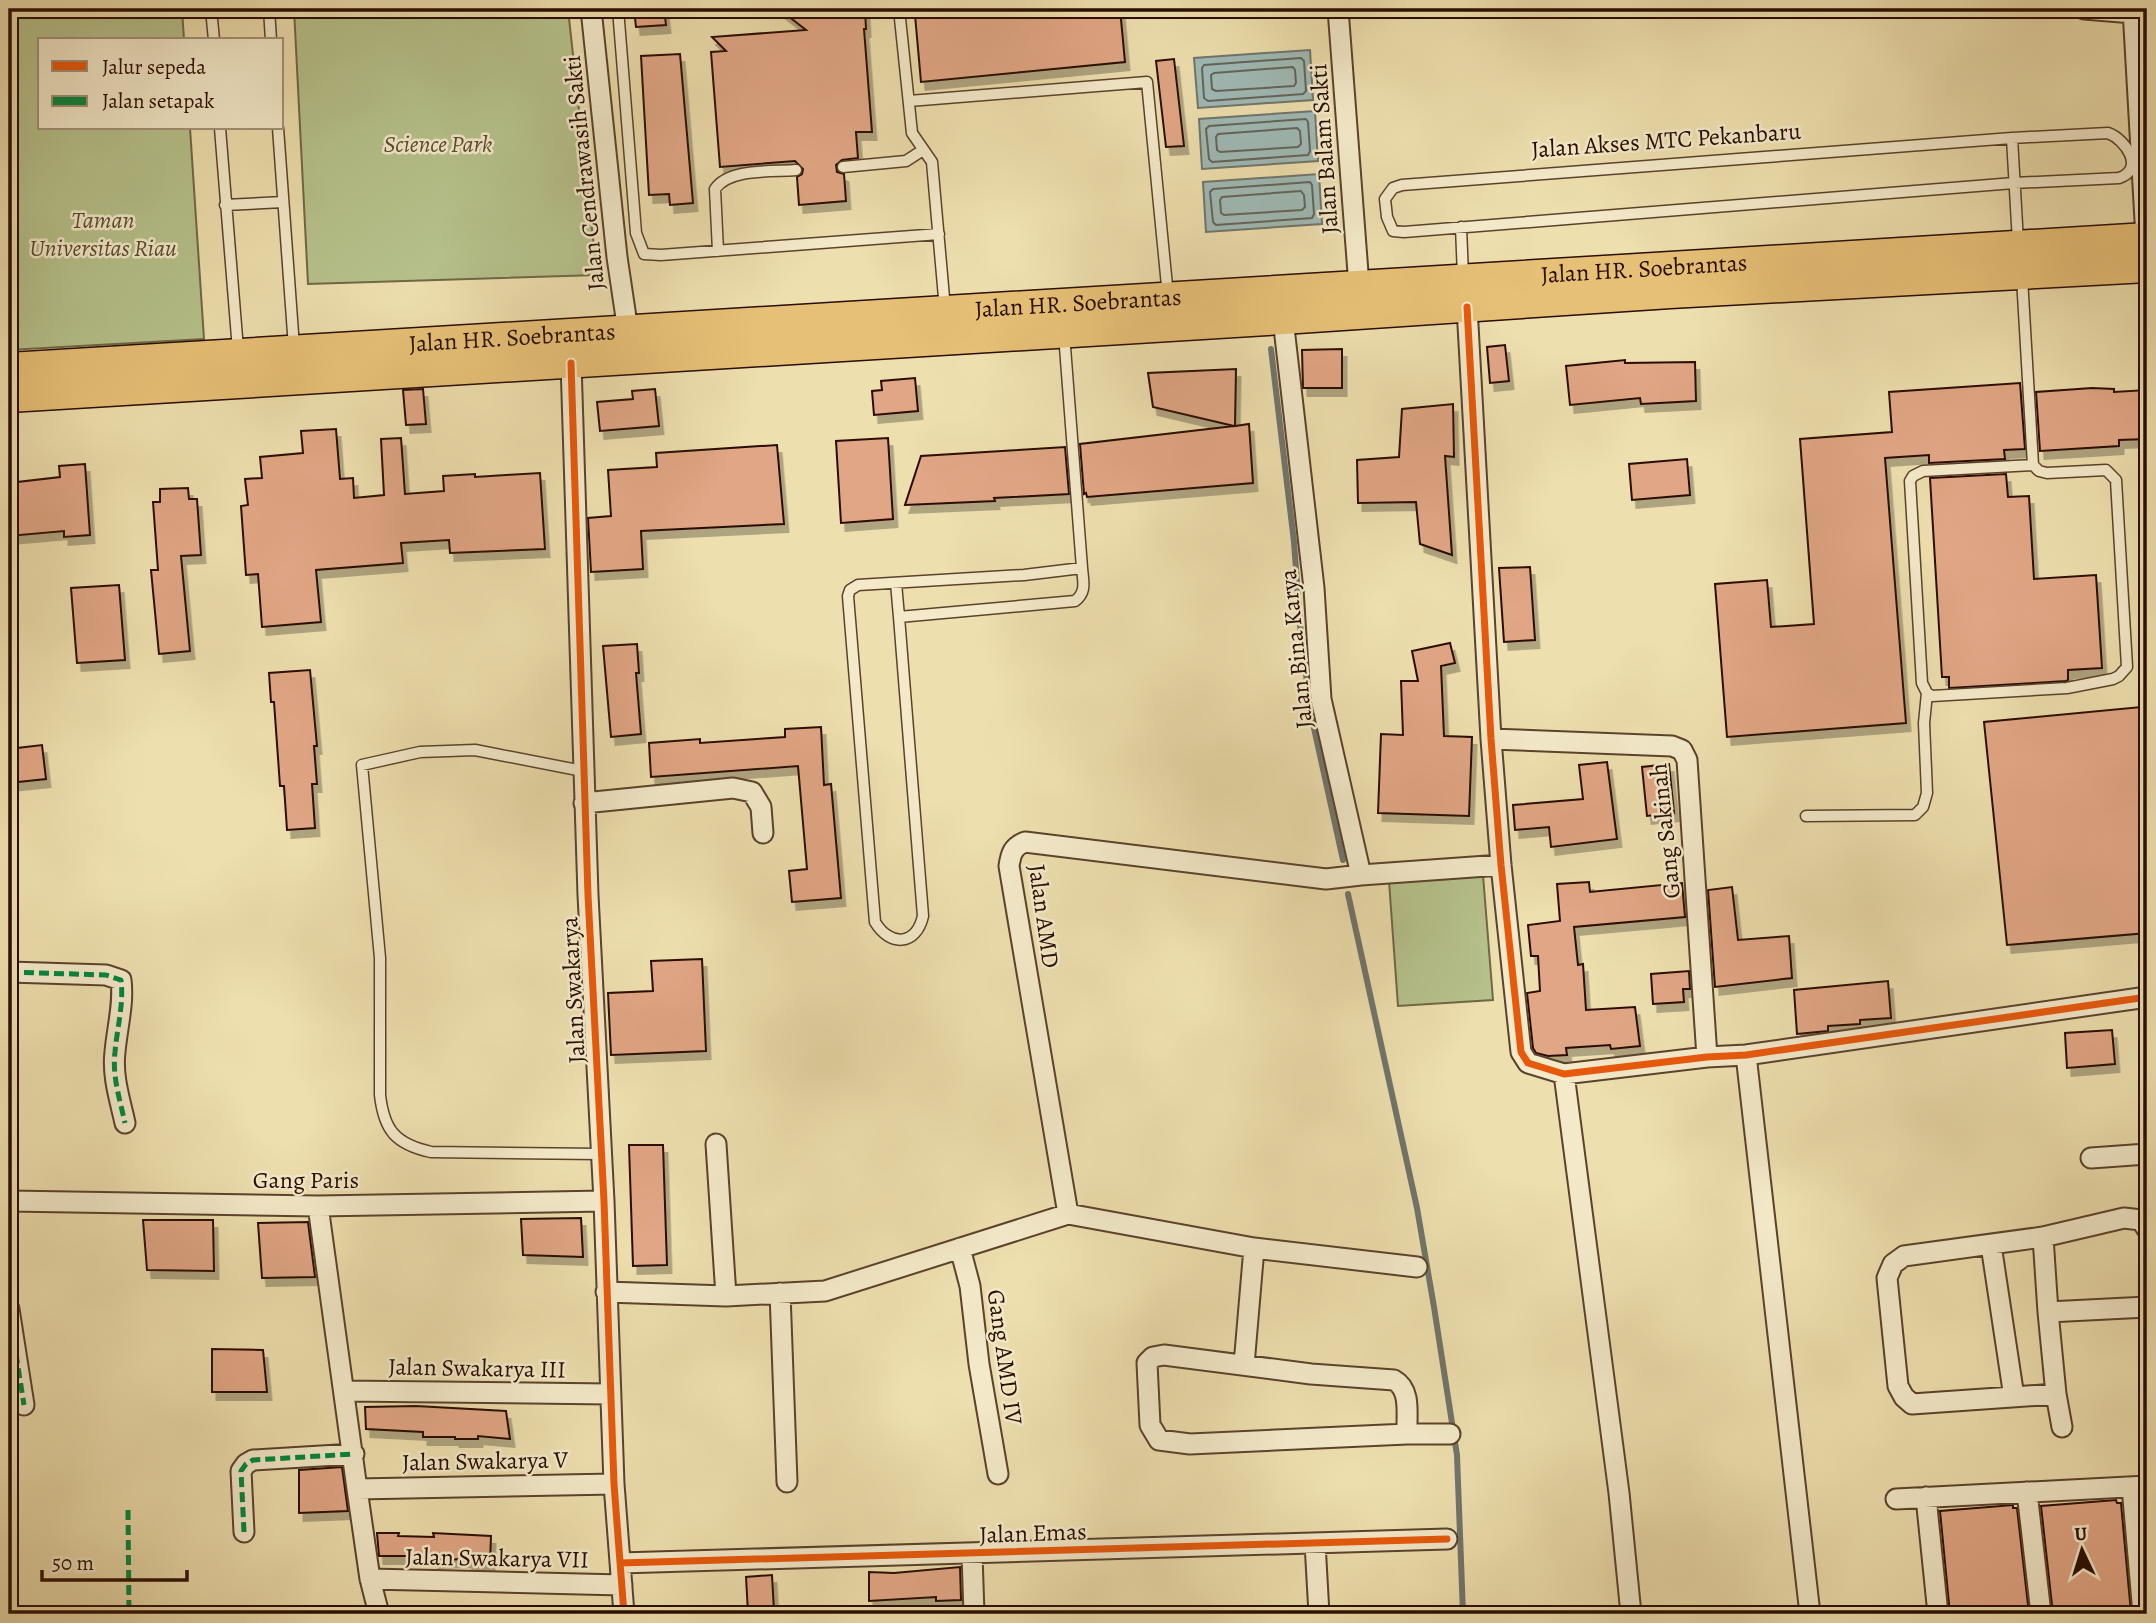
<svg xmlns="http://www.w3.org/2000/svg" width="2156" height="1623" viewBox="0 0 2156 1623" font-family="Alegreya,serif">
  <defs>
    <filter id="shadow"><feDropShadow dx="4.5" dy="8" stdDeviation="0" flood-color="#0004"/></filter>
  </defs>
  <rect width="100%" height="100%" fill="#eedfae"/>
  <filter id="stains"><feTurbulence type="fractalNoise" baseFrequency=".00286" numOctaves="4"/><feColorMatrix values="0 0 0 0 .2 0 0 0 0 .09 0 0 0 0 .02 0 0 0 .5 -.17"/></filter>
  <radialGradient id="worn" r=".72"><stop offset=".6" stop-color="#630" stop-opacity="0"/><stop offset="1" stop-color="#630" stop-opacity=".3"/></radialGradient>
  <!-- green -->
  <path fill="#b6c28c" stroke="#706846" stroke-width="2" d="M 9,9 L 182,9 L 184,40 L 40,40 L 40,128 L 190,128 L 204,339 L 9,350 Z
    M 294,9 L 568,9 L 597,275 L 308,284 Z
    M 1483,875 L 1493,1000 L 1398,1006 L 1389,881 Z"/>
  <!-- water -->
  <path fill="#9fbab6" stroke="#70756d" stroke-width="2" d="M 1310,50 L 1313,100 L 1198,108 L 1194,58 Z
    M 1315,111 L 1318,161 L 1202,169 L 1199,119 Z
    M 1319,174 L 1322,224 L 1206,232 L 1203,182 Z"/>
  <g fill="none" stroke-linecap="round" stroke-linejoin="round">
    <!-- shore -->
    <path stroke="#64645b" stroke-width="2" d="M 1301,58 L 1304,61 L 1306,91 L 1303,94 L 1208,101 L 1204,98 L 1202,68 L 1204,65 Z
      M 1293,67 L 1295,70 L 1296,83 L 1294,86 L 1216,91 L 1212,89 L 1211,75 L 1214,73 Z
      M 1306,119 L 1308,122 L 1310,151 L 1308,155 L 1212,162 L 1209,159 L 1206,129 L 1209,126 Z
      M 1297,128 L 1300,131 L 1301,144 L 1298,147 L 1220,152 L 1217,150 L 1216,137 L 1218,134 Z
      M 1310,182 L 1312,185 L 1314,214 L 1312,218 L 1216,225 L 1213,222 L 1210,192 L 1213,189 Z
      M 1301,191 L 1304,195 L 1305,207 L 1302,210 L 1224,215 L 1221,213 L 1220,200 L 1222,197 Z"/>
    <!-- stream -->
    <path stroke="#70756d" stroke-width="6" d="M 1271,349 L 1294,542 L 1301,637 L 1312,719 L 1343,860
      M 1348,894 L 1417,1208 L 1434,1307 L 1457,1455 L 1463,1614"/>
  </g>
  <!-- building -->
  <path fill="#e1a685" stroke="#290d00" stroke-width="2" filter="url(#shadow)" d="M 634,9 L 664,9 L 666,25 L 636,27 Z
    M 779,9 L 813,9 L 813,11 L 865,9 L 866,29 L 864,29 L 872,132 L 856,132 L 858,158 L 842,160 L 836,165 L 837,172 L 844,174 L 846,201 L 799,205 L 797,177 L 802,174 L 803,169 L 795,161 L 720,167 L 711,52 L 726,51 L 712,37 L 806,30 Z
    M 964,9 L 1120,9 L 1125,62 L 921,82 L 915,15 Z
    M 680,54 L 693,203 L 670,205 L 669,194 L 649,195 L 641,56 Z
    M 1174,59 L 1184,146 L 1166,147 L 1156,61 Z
    M 1505,345 L 1509,381 L 1490,383 L 1487,347 Z
    M 1342,349 L 1342,388 L 1303,388 L 1302,350 Z
    M 1625,360 L 1625,363 L 1695,362 L 1696,401 L 1641,404 L 1640,398 L 1570,405 L 1566,366 Z
    M 1236,369 L 1235,426 L 1249,424 L 1253,483 L 1087,497 L 1086,493 L 1084,494 L 1080,444 L 1234,426 L 1153,407 L 1148,373 Z
    M 915,378 L 918,411 L 874,415 L 872,391 L 882,390 L 881,381 Z
    M 2020,383 L 2025,449 L 2004,450 L 2005,459 L 1929,463 L 1929,455 L 1885,458 L 1906,723 L 1727,737 L 1715,584 L 1767,580 L 1771,627 L 1814,624 L 1800,439 L 1892,432 L 1889,392 Z
    M 2092,388 L 2114,389 L 2114,392 L 2147,390 L 2147,439 L 2119,440 L 2119,446 L 2040,451 L 2036,392 Z
    M 423,389 L 426,424 L 406,425 L 403,390 Z
    M 655,389 L 659,426 L 600,431 L 597,402 L 633,399 L 632,391 Z
    M 1453,404 L 1454,457 L 1445,456 L 1452,555 L 1420,544 L 1416,502 L 1358,503 L 1357,460 L 1399,457 L 1402,409 Z
    M 336,429 L 340,479 L 353,478 L 354,498 L 384,495 L 381,439 L 401,438 L 405,494 L 444,491 L 443,476 L 475,474 L 475,477 L 540,473 L 545,549 L 450,553 L 449,540 L 401,543 L 403,563 L 316,570 L 321,622 L 262,627 L 258,574 L 246,575 L 241,506 L 248,505 L 245,479 L 262,478 L 260,457 L 303,453 L 301,431 Z
    M 888,438 L 893,519 L 841,523 L 836,441 Z
    M 777,445 L 784,524 L 641,531 L 643,569 L 591,572 L 588,518 L 611,516 L 608,470 L 657,467 L 656,453 Z
    M 1065,447 L 1069,494 L 994,498 L 995,501 L 905,505 L 921,456 Z
    M 1687,459 L 1690,495 L 1632,500 L 1629,464 Z
    M 85,464 L 90,535 L 64,537 L 64,531 L 9,536 L 9,483 L 60,477 L 59,466 Z
    M 2006,474 L 2008,497 L 2029,496 L 2034,579 L 2096,575 L 2102,668 L 2068,670 L 2068,680 L 2066,681 L 1949,688 L 1949,677 L 1942,677 L 1930,478 Z
    M 188,488 L 189,499 L 197,499 L 201,555 L 181,556 L 190,651 L 159,654 L 151,570 L 158,570 L 153,502 L 160,502 L 160,489 Z
    M 1530,567 L 1535,640 L 1504,642 L 1499,568 Z
    M 119,585 L 125,660 L 77,663 L 71,588 Z
    M 1450,643 L 1455,663 L 1441,666 L 1444,736 L 1472,737 L 1469,816 L 1378,813 L 1381,734 L 1403,735 L 1401,681 L 1418,681 L 1412,651 Z
    M 637,644 L 639,673 L 636,673 L 641,734 L 611,737 L 603,646 Z
    M 310,670 L 317,746 L 314,746 L 317,784 L 312,784 L 315,828 L 287,830 L 284,786 L 280,786 L 274,702 L 271,702 L 269,673 Z
    M 2141,707 L 2147,772 L 2147,933 L 2007,945 L 1984,722 Z
    M 821,727 L 824,785 L 831,784 L 841,898 L 792,902 L 789,871 L 807,869 L 798,766 L 651,777 L 649,743 L 700,739 L 700,743 L 785,737 L 785,729 Z
    M 42,745 L 46,779 L 9,783 L 9,749 Z
    M 1607,762 L 1617,839 L 1551,847 L 1549,827 L 1515,830 L 1513,805 L 1583,799 L 1579,765 Z
    M 1669,764 L 1674,813 L 1647,816 L 1642,767 Z
    M 1589,882 L 1590,892 L 1682,883 L 1685,917 L 1574,927 L 1578,965 L 1583,964 L 1586,1010 L 1635,1007 L 1640,1046 L 1611,1049 L 1610,1045 L 1566,1048 L 1567,1055 L 1548,1056 L 1536,1053 L 1533,1048 L 1527,993 L 1540,991 L 1538,956 L 1531,956 L 1528,925 L 1560,921 L 1557,884 Z
    M 1732,887 L 1738,940 L 1789,936 L 1792,978 L 1715,987 L 1708,890 Z
    M 702,959 L 706,1051 L 611,1055 L 608,993 L 653,991 L 651,961 Z
    M 1689,971 L 1690,989 L 1683,989 L 1684,1002 L 1653,1004 L 1651,974 Z
    M 1888,981 L 1891,1018 L 1860,1020 L 1860,1024 L 1828,1026 L 1828,1031 L 1797,1034 L 1794,990 Z
    M 2112,1030 L 2115,1064 L 2067,1068 L 2065,1033 Z
    M 629,1145 L 663,1145 L 667,1265 L 633,1266 Z
    M 581,1218 L 583,1257 L 523,1255 L 521,1219 Z
    M 143,1220 L 213,1220 L 214,1271 L 147,1270 Z
    M 308,1222 L 315,1277 L 262,1278 L 258,1223 Z
    M 212,1349 L 263,1350 L 267,1392 L 212,1392 Z
    M 416,1406 L 506,1411 L 510,1439 L 478,1436 L 478,1439 L 455,1439 L 455,1437 L 423,1437 L 423,1432 L 366,1429 L 365,1407 Z
    M 342,1467 L 348,1511 L 299,1513 L 299,1470 Z
    M 2116,1500 L 2117,1503 L 2121,1503 L 2131,1613 L 2053,1614 L 2041,1506 Z
    M 2013,1505 L 2013,1508 L 2017,1508 L 2029,1614 L 1950,1614 L 1940,1511 Z
    M 377,1533 L 399,1533 L 398,1536 L 434,1537 L 433,1533 L 491,1536 L 490,1563 L 468,1562 L 467,1559 L 434,1560 L 434,1556 L 379,1556 Z
    M 960,1567 L 961,1600 L 936,1601 L 936,1597 L 869,1601 L 869,1572 L 894,1573 Z
    M 772,1575 L 774,1611 L 748,1613 L 746,1577 Z"/>
  <g fill="none" stroke-linecap="round" stroke-linejoin="round">
    <defs>
      <path id="service" d="M 211,9 L 214,40
        M 269,9 L 271,40
        M 618,9 L 636,233 L 644,254 L 661,255 L 939,234
        M 899,9 L 912,133 L 932,162 L 945,309
        M 909,101 L 1147,82 L 1168,296
        M 220,128 L 238,350
        M 278,128 L 294,347
        M 2108,133 C 2125,139 2146,169 2119,178 L 2014,183 L 1404,232 L 1393,231 L 1387,217 L 1385,199 L 1393,188 L 1402,185 L 2012,138 Z
        M 2012,138 L 2018,242
        M 843,167 L 906,161 L 923,150
        M 225,205 L 283,202
        M 1461,227 L 1463,276
        M 718,251 L 715,189 C 729,168 772,172 796,170
        M 2022,278 L 2033,465 L 2039,471 L 2047,473 L 2106,470 L 2116,480 L 2127,667 L 2119,676 L 2113,679 L 2067,688 L 1932,696 L 1927,693 L 1922,683 L 1910,481 L 1913,476 L 1923,471 L 2033,465
        M 1064,334 L 1082,568 C 1083,581 1087,592 1075,601 L 899,617 L 923,916 C 916,946 890,947 875,922 L 848,596 L 850,590 L 858,585 L 1024,575 L 1082,568
        M 896,583 L 899,617
        M 583,771 L 475,750 L 420,752 L 362,765 L 380,958 L 380,1095 C 384,1130 395,1144 431,1152 L 600,1154
        M 1806,816 L 1915,815 L 1923,807 L 1927,793 L 1924,723 L 1927,693"/>
      <path id="minor" d="M 591,9 L 617,257 L 628,331
        M 1338,9 L 1359,286
        M 2084,9 L 2133,13
        M 2133,9 L 2146,238
        M 1467,307 L 1491,739 L 1501,865 L 1521,1052 L 1528,1063 L 1564,1074 L 1707,1057 L 1746,1055 L 2147,997
        M 1283,319 L 1314,588 L 1321,699 L 1361,875 L 1501,865
        M 571,363 L 588,895 L 604,1201 L 614,1484 L 624,1614
        M 1491,739 L 1672,746 L 1682,750 L 1687,760 L 1707,1057
        M 584,803 L 733,788 L 752,792 L 761,807 L 763,833
        M 9,972 L 106,975 L 121,980 C 124,1004 117,1028 115,1052 C 112,1076 120,1100 125,1123
        M 1746,1055 L 1810,1614
        M 1564,1074 L 1619,1493 L 1631,1614
        M 716,1144 L 726,1296
        M 2091,1158 L 2147,1154
        M 9,1201 L 318,1206 L 604,1201
        M 318,1206 L 357,1489 L 370,1579 L 379,1614
        M 1068,1214 L 1009,866 C 1011,853 1013,847 1025,842 L 1326,879 L 1361,875
        M 2043,1237 L 2124,1218 L 2141,1220 L 2147,1229
        M 1991,1245 L 2014,1397
        M 960,1248 L 970,1286 L 979,1364 L 998,1474
        M 606,1292 L 726,1296 L 825,1291 L 1068,1214 L 1254,1248 L 1417,1267
        M 780,1293 L 787,1482
        M 9,1309 L 24,1405
        M 2048,1312 L 2056,1394 L 1912,1404 L 1904,1397 L 1898,1386 L 1887,1278 L 1893,1264 L 1904,1256 L 2043,1237 L 2048,1312 L 2147,1307
        M 1244,1365 L 1254,1248
        M 344,1391 L 610,1394
        M 2056,1394 L 2062,1427
        M 1407,1434 C 1406,1416 1412,1390 1394,1380 L 1311,1374 L 1164,1355 L 1153,1357 L 1147,1363 L 1150,1425 L 1159,1440 L 1190,1444 L 1407,1434 L 1450,1434
        M 2132,1487 L 2143,1614
        M 357,1489 L 614,1484
        M 2027,1492 L 2041,1614
        M 1926,1497 L 1938,1614
        M 1896,1499 L 2147,1486
        M 244,1532 L 241,1471 L 246,1464 L 253,1460 L 354,1454
        M 1315,1543 L 1319,1614
        M 972,1554 L 974,1614
        M 620,1563 L 1447,1539
        M 370,1579 L 622,1585
        M 9,1611 L 10,1614"/>
      <g id="primary">
        <path id="s1" d="M 9,368 L 2147,238"/>
        <path d="M 9,397 L 1283,319 L 1670,293 L 2147,267"/>
      </g>
    </defs>
    <!-- service casing -->
    <use href="#service" stroke="#5a422c" stroke-width="13"/>
    <!-- minor casing -->
    <use href="#minor" stroke="#5a422c" stroke-width="23"/>
    <!-- primary casing -->
    <use href="#primary" stroke="#290d00" stroke-width="33"/>
    <!-- service -->
    <use href="#service" stroke="#f4eaca" stroke-width="10"/>
    <!-- minor -->
    <use href="#minor" stroke="#f4eaca" stroke-width="19"/>
    <!-- primary -->
    <use href="#primary" stroke="#e7c077" stroke-width="30"/>
    <!-- quiet -->
    <path stroke="#00873e" stroke-width="5" stroke-dasharray="10 5" stroke-linecap="butt" d="M 9,972 L 106,975 L 121,980 C 124,1004 117,1028 115,1052 C 112,1076 120,1100 125,1123
      M 9,1309 L 24,1405
      M 128,1510 L 129,1614
      M 244,1532 L 241,1471 L 246,1464 L 253,1460 L 354,1454"/>
    <defs>
      <path id="cycleway" d="M 1467,307 L 1491,739 L 1501,865 L 1521,1052 L 1528,1063 L 1564,1074 L 1707,1057 L 1746,1055 L 2147,997
        M 571,363 L 588,895 L 604,1201 L 614,1484 L 624,1614
        M 620,1563 L 1447,1539"/>
    </defs>
    <!-- cycleway casing -->
    <use href="#cycleway" stroke="#f4eaca" stroke-width="11"/>
    <!-- cycleway -->
    <use href="#cycleway" stroke="#e8590c" stroke-width="7"/>
  </g>
  <g text-anchor="middle" stroke-width="5" stroke-linejoin="round" paint-order="stroke">
    <!-- street labels -->
    <g font-size="24" fill="#290d00" stroke="#f4eaca">
      <text transform="translate(1666 140) rotate(-4)" y="8">Jalan Akses MTC Pekanbaru</text>
      <text transform="translate(1324 149) rotate(-94)" y="8">Jalan Balam Sakti</text>
      <text transform="translate(584 173) rotate(-96)" y="8">Jalan Cendrawasih Sakti</text>
      <text dy="8" stroke="none"><textPath href="#s1" startOffset="1638">Jalan HR. Soebrantas</textPath></text>
      <text dy="8" stroke="none"><textPath href="#s1" startOffset="1071">Jalan HR. Soebrantas</textPath></text>
      <text dy="8" stroke="none"><textPath href="#s1" startOffset="504">Jalan HR. Soebrantas</textPath></text>
      <text transform="translate(1296 649) rotate(-96)" y="8">Jalan Bina Karya</text>
      <text transform="translate(1665 831) rotate(-96)" y="8">Gang Sakinah</text>
      <text transform="translate(1044 916) rotate(82)" y="8">Jalan AMD</text>
      <text transform="translate(573 990) rotate(-93)" y="8">Jalan Swakarya</text>
      <text x="306" y="1188">Gang Paris</text>
      <text transform="translate(1005 1357) rotate(82)" y="8">Gang AMD IV</text>
      <text transform="translate(477 1368) rotate(1)" y="8">Jalan Swakarya III</text>
      <text transform="translate(485 1461) rotate(-1)" y="8">Jalan Swakarya V</text>
      <text transform="translate(1033 1533) rotate(-2)" y="8">Jalan Emas</text>
      <text transform="translate(497 1558) rotate(1)" y="8">Jalan Swakarya VII</text>
    </g>
    <!-- park labels -->
    <g font-size="24" font-style="italic" fill="#5a4c31" stroke="#f4eaca">
      <text x="438" y="152">Science Park</text>
      <text x="103" y="228">Taman<tspan x="103" dy="28">Universitas Riau</tspan></text>
    </g>
  </g>
  <!-- margin -->
  <rect width="2156" height="1623" fill="none" stroke="#eedfae" stroke-width="35"/>
  <rect x="10" y="10" width="2135" height="1602" fill="none" stroke="#290d00" stroke-width="3.5"/>
  <rect x="18" y="18" width="2121" height="1588" fill="none" stroke="#290d00" stroke-width="2"/>
  <!-- legend -->
  <rect x="38" y="38" width="245" height="91" fill="#f4eaca" stroke="#a39279" stroke-width="2"/>
  <rect x="52" y="61" width="35" height="10" fill="#e8590c" stroke="#a39279" stroke-width="2"/>
  <text x="102" y="74" font-size="21" fill="#290d00">Jalur sepeda</text>
  <rect x="52" y="96" width="35" height="10" fill="#00873e" stroke="#a39279" stroke-width="2"/>
  <text x="102" y="108" font-size="21" fill="#290d00">Jalan setapak</text>
  <!-- north arrow -->
  <g transform="translate(2082 1550) rotate(356)" stroke="#f4eaca" stroke-width="5" paint-order="stroke">
  <path d="M0-5L12 26L0 18L-12 26Z" fill="#290d00"/>
  <text y="-10" font-size="19" font-weight="bold" text-anchor="middle" fill="#290d00">U</text>
  </g>
  <!-- scale -->
  <path d="M42 1570v10h145v-10" fill="none" stroke="#290d00" stroke-width="3.5"/>
  <text x="52" y="1570" font-size="21" fill="#290d00" stroke="#f4eaca" stroke-width="5" paint-order="stroke">50 m</text>
  <rect width="100%" height="100%" filter="url(#stains)"/>
  <rect width="100%" height="100%" fill="url(#worn)"/>
</svg>
